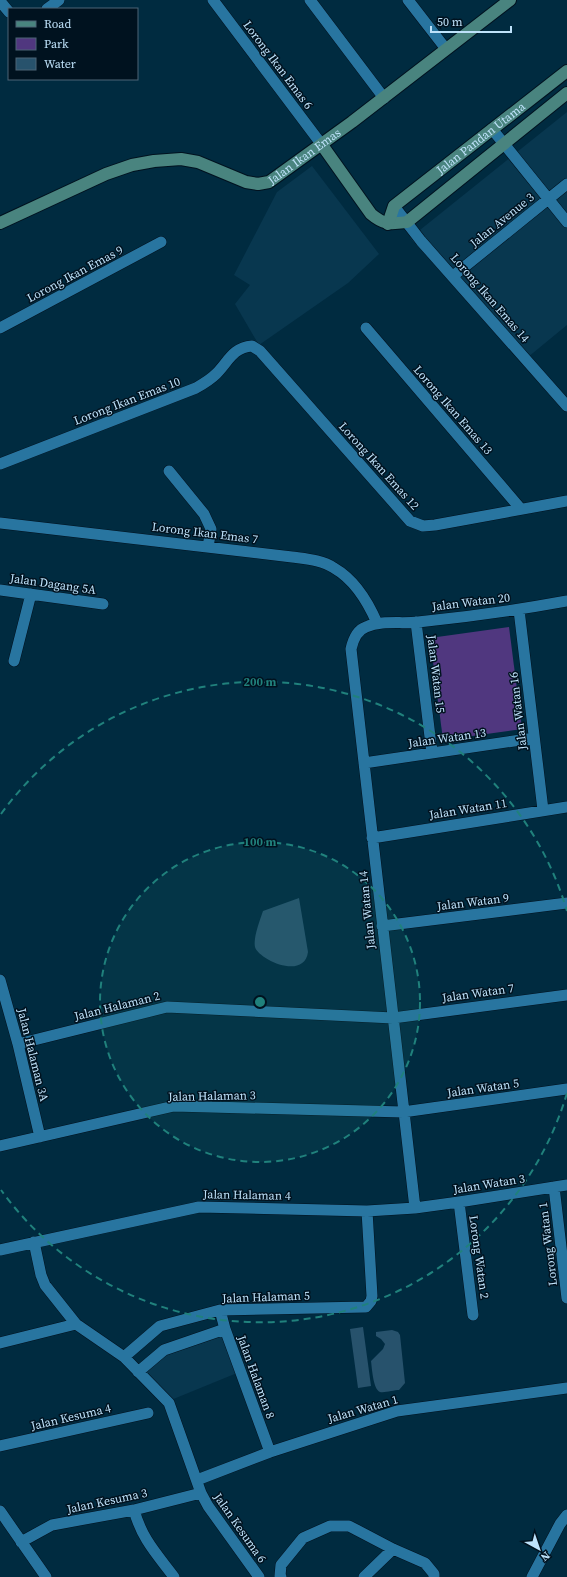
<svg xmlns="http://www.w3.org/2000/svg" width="567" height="1577" viewBox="0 0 567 1577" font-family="'Source Serif 4',serif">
  <rect width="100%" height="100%" fill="#002b40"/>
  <!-- built -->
  <path fill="#08374f" d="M 567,112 L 567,325 L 522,362 L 410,238 Z
    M 312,166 L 379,254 L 348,283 L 259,345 L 235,304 L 250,285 L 234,275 L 277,192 Z
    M 223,1334 L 237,1373 L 171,1400 L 144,1372 L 166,1354 Z"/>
  <!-- green -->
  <path fill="#50377f" d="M 509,627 L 522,729 L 443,740 L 430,638 Z"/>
  <!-- water -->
  <path fill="#27526c" d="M 299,898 L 308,952 C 304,981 258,959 255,947 C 253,938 260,920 263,911 Z
    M 363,1327 L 371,1386 L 358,1388 L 350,1329 Z
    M 392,1330 L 398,1332 L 400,1335 L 405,1383 L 399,1390 C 394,1390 385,1393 380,1392 C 373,1389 372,1368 371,1361 L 383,1349 L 385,1344 L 381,1339 L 376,1336 L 376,1332 Z"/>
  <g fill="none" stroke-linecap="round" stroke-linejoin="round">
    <defs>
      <path id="street" d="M 213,0 L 322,145
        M 310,0 L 384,98
        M 408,0 L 446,49
        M 0,1 L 9,12
        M 47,9 L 59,0
        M 492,129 L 567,222
        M 394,206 L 421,241 L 567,406
        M 453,276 L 567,184
        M 0,328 L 161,242
        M 366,328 L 520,508
        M 0,464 L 196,388 C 203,384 210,380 216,374 C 229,361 232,348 252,346 L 260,351 L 410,521 L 423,526 L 435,525 L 567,501
        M 169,471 L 204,514 L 211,529 L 208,547
        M 0,523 L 292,557 C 306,559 322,560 334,568 C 355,580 368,602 377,623
        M 0,590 L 103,604
        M 519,610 L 543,810
        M 416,622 L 432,753
        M 14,661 L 31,594
        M 364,763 L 534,738
        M 372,838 L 567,807
        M 382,926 L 567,903
        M 0,980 L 18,1044 L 40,1137
        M 18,1044 L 167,1007 L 393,1018 L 567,995
        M 0,1146 L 174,1106 L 403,1112 L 567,1089
        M 554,1187 L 567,1298
        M 459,1202 L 473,1315
        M 415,1208 L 351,649 C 353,640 357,630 366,627 C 382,620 401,624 418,622 C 468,617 518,610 567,601
        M 34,1242 L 41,1275 L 45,1285 L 76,1324 L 124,1357 L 169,1403 L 201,1493 L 208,1506 L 259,1577
        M 0,1250 L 199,1207 L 367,1211 L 415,1208 L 459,1202 L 567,1185
        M 220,1310 L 225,1329 L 270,1452
        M 0,1343 L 76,1324
        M 124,1357 L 160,1326 L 220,1310 L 366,1307 L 371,1301 L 372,1296 L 367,1211
        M 138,1372 L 164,1350 L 225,1329
        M 0,1446 L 148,1413
        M 197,1480 L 270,1452 L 397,1411 L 567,1388
        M 134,1510 C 142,1539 156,1553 174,1577
        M 0,1511 L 46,1577
        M 21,1542 L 52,1525 L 134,1510 L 201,1493
        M 281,1577 L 280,1576 L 281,1565 L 303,1538 L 330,1526 L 349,1526 L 393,1549 L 425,1563 L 434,1574 L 434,1577
        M 364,1577 L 393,1549
        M 532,1577 L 560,1524 L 567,1515"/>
      <g id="secondary">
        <path d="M 322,145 L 371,214 C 384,225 390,224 407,222 L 567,93"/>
        <path id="s1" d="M 0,223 L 106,174 L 132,165 L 154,161 L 181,159 L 198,162 L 246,182 L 258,184 L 269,182 L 352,122 L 510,0"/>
        <path id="s2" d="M 388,224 L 394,206 L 567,71"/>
      </g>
    </defs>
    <!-- street casing -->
    <use href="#street" stroke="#00121f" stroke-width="12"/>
    <!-- secondary casing -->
    <use href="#secondary" stroke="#00121f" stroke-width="14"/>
    <!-- street -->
    <use href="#street" stroke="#2875a0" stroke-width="11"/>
    <!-- secondary -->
    <use href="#secondary" stroke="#49847f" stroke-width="12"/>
  </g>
  <!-- distance rings -->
  <circle cx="260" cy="1002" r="160" fill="#20817c" fill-opacity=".12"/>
  <g fill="none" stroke="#20817c" stroke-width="2" stroke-dasharray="7 5">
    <circle cx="260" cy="1002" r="160"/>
    <path d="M567 1093A320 320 0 0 1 1 1190M1 814A320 320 0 0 1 567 911"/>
  </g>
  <g text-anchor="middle" stroke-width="3" stroke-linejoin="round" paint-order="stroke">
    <!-- street labels -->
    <g font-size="12" fill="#bee2fa" stroke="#00121f">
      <text transform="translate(278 65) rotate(53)" y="4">Lorong Ikan Emas 6</text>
      <text dy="4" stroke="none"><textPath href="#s2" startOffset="129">Jalan Pandan Utama</textPath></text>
      <text dy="4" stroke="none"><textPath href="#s1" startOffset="330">Jalan Ikan Emas</textPath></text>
      <text transform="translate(502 220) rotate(-39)" y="4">Jalan Avenue 3</text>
      <text transform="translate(75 274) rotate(-28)" y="4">Lorong Ikan Emas 9</text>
      <text transform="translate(490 298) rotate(49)" y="4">Lorong Ikan Emas 14</text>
      <text transform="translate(127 401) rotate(-21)" y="4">Lorong Ikan Emas 10</text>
      <text transform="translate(453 410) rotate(49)" y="4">Lorong Ikan Emas 13</text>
      <text transform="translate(379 466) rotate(48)" y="4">Lorong Ikan Emas 12</text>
      <text transform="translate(205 533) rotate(7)" y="4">Lorong Ikan Emas 7</text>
      <text transform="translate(53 584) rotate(8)" y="4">Jalan Dagang 5A</text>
      <text transform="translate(471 602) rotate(-7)" y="4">Jalan Watan 20</text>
      <text transform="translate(436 674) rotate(83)" y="4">Jalan Watan 15</text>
      <text transform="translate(518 711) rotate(-97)" y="4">Jalan Watan 16</text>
      <text transform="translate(447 738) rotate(-8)" y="4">Jalan Watan 13</text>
      <text transform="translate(468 809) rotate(-9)" y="4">Jalan Watan 11</text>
      <text transform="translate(473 902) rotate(-7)" y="4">Jalan Watan 9</text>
      <text transform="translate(367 910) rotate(-96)" y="4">Jalan Watan 14</text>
      <text transform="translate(478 993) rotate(-8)" y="4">Jalan Watan 7</text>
      <text transform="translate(117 1006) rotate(-14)" y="4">Jalan Halaman 2</text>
      <text transform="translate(33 1055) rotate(76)" y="4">Jalan Halaman 3A</text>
      <text transform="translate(483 1088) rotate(-8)" y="4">Jalan Watan 5</text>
      <text transform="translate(212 1096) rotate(-1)" y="4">Jalan Halaman 3</text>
      <text transform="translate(489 1184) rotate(-9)" y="4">Jalan Watan 3</text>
      <text transform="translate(247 1195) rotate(1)" y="4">Jalan Halaman 4</text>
      <text transform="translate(548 1244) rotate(-97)" y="4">Lorong Watan 1</text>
      <text transform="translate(479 1257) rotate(82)" y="4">Lorong Watan 2</text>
      <text transform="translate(266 1297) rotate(-2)" y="4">Jalan Halaman 5</text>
      <text transform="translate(256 1377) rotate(70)" y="4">Jalan Halaman 8</text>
      <text transform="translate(363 1409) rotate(-16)" y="4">Jalan Watan 1</text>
      <text transform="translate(71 1417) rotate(-13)" y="4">Jalan Kesuma 4</text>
      <text transform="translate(107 1501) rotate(-12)" y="4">Jalan Kesuma 3</text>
      <text transform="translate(240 1528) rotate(55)" y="4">Jalan Kesuma 6</text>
    </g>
  </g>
  <circle cx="260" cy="1002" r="6" fill="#20817c" stroke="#00121f" stroke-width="2"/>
  <g font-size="12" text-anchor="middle" font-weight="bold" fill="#20817c" stroke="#00121f" stroke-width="3" stroke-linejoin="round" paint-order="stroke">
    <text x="260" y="686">200 m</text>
    <text x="260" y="846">100 m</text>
  </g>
  <!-- legend -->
  <rect x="8" y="8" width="130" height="72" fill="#00121f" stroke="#4c6577"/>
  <rect x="16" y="21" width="20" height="6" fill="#49847f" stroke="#4c6577"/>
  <text x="44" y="28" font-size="12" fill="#bee2fa">Road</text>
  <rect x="16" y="38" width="20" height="12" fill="#50377f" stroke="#4c6577"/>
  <text x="44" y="48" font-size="12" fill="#bee2fa">Park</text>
  <rect x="16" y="58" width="20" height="12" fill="#27526c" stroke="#4c6577"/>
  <text x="44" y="68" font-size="12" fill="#bee2fa">Water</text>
  <!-- north arrow -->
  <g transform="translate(539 1549) rotate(140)" stroke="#00121f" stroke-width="3" paint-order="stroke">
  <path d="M0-3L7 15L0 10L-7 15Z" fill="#bee2fa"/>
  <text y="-6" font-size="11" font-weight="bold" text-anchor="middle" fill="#bee2fa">N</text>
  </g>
  <!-- scale -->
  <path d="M431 26v6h80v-6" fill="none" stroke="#bee2fa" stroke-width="2"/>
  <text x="437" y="26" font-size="12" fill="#bee2fa" stroke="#00121f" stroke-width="3" paint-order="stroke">50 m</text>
</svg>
